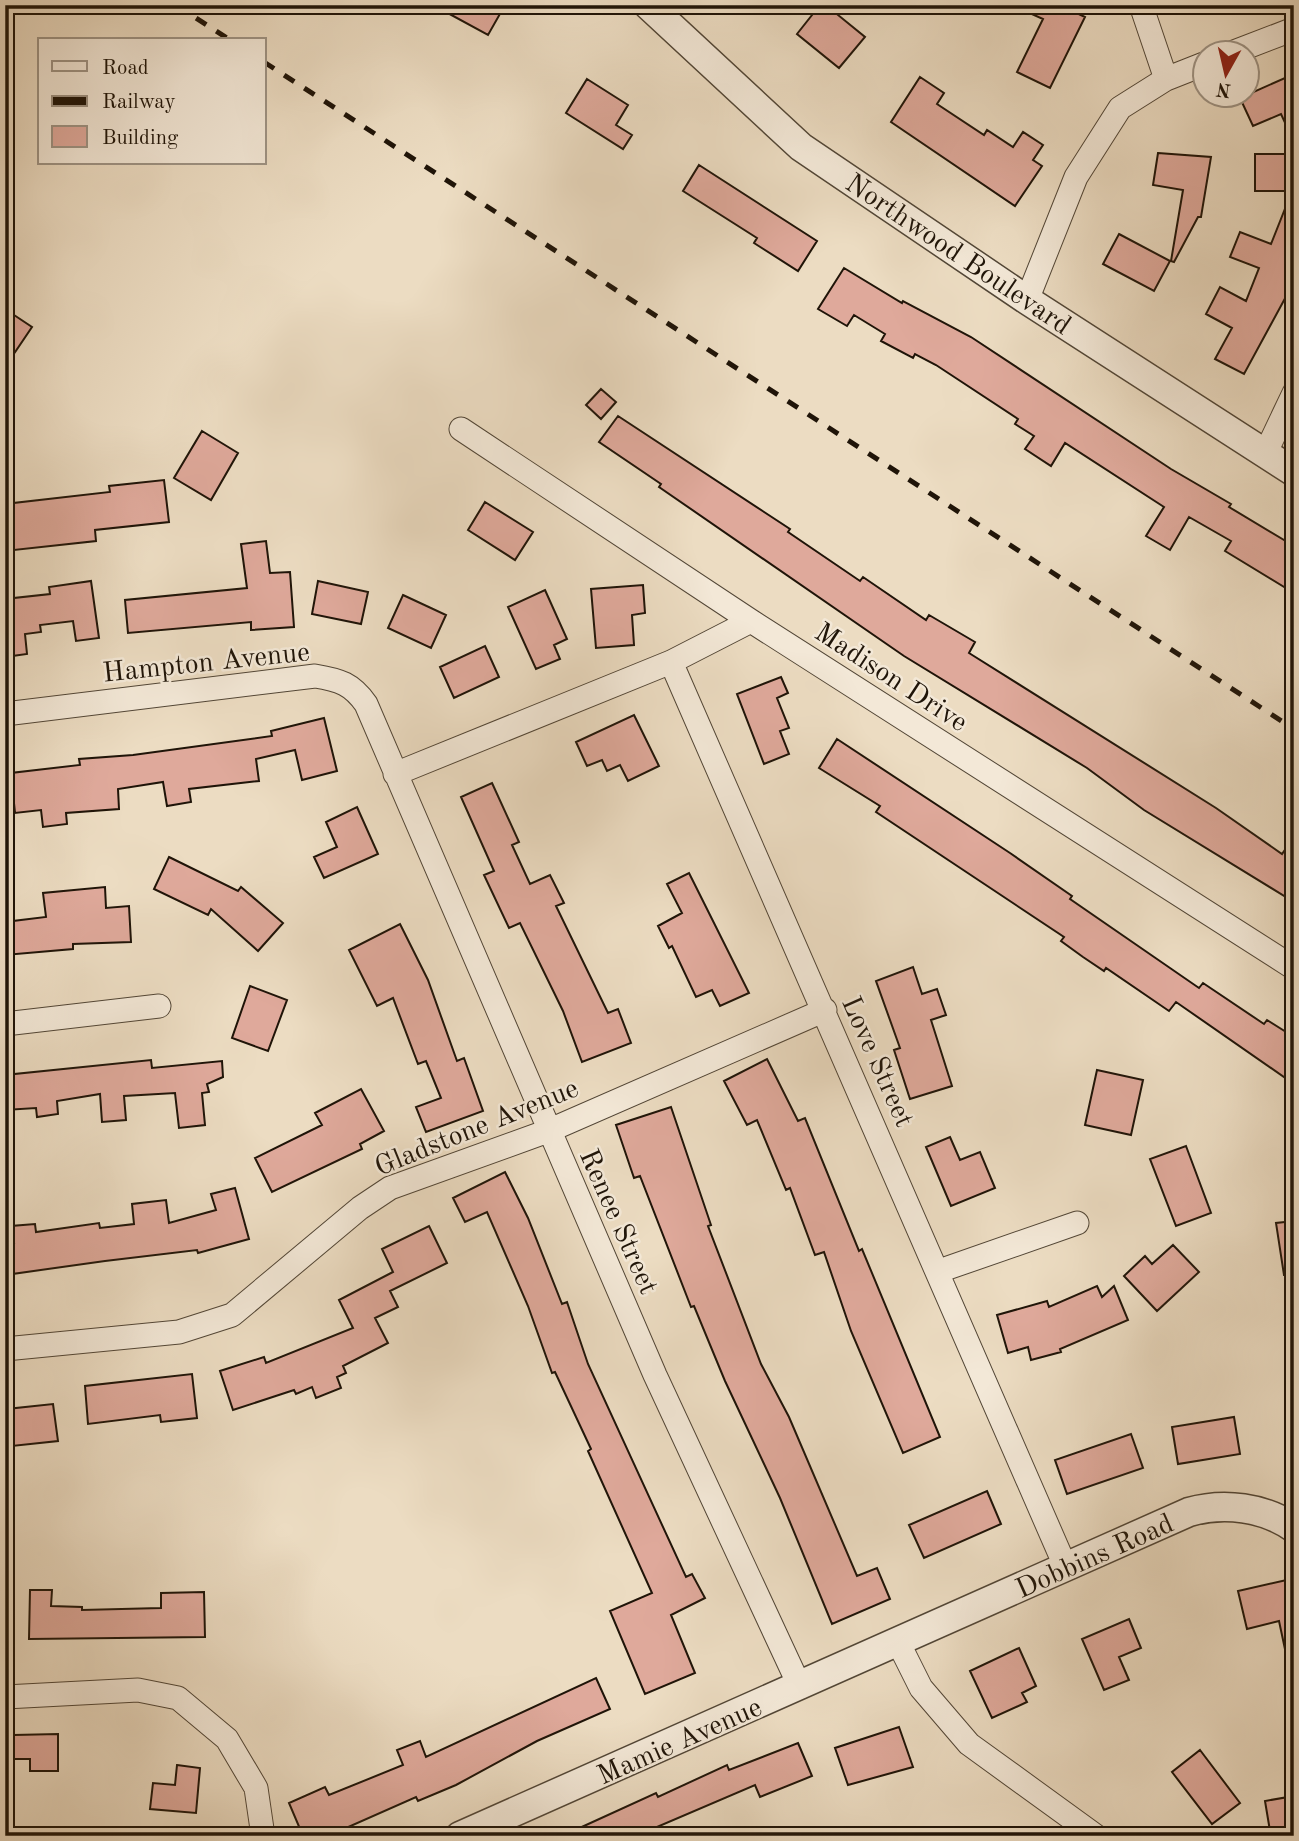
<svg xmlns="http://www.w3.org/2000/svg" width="1299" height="1841" viewBox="0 0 1299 1841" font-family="'Old Standard TT',serif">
  <rect width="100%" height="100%" fill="#ecdcc2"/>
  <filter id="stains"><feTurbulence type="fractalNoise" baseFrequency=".00286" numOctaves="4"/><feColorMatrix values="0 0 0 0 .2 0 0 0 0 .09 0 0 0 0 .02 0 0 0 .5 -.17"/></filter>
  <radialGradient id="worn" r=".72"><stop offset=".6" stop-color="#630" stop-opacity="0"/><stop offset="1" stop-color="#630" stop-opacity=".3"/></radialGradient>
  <!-- building -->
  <path fill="#dfa99b" stroke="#1f1408" stroke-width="2" d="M 433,5 L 505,5 L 488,35 Z
    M 820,5 L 847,5 L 838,15 L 865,37 L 839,68 L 797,34 Z
    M 1012,5 L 1060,5 L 1085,17 L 1050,88 L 1017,72 L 1043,19 Z
    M 1294,74 L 1294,142 L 1281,114 L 1253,126 L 1240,98 Z
    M 920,77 L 944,93 L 937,104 L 984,135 L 987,130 L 1013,147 L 1023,132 L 1043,145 L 1033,160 L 1042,166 L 1015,206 L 891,122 Z
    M 587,79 L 628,105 L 616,125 L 632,135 L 623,149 L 566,113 Z
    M 1158,153 L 1211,157 L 1201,217 L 1198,217 L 1174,262 L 1171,261 L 1183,190 L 1153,185 Z
    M 1255,154 L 1294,154 L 1294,293 L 1289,291 L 1244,374 L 1215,359 L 1232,328 L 1206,314 L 1220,287 L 1246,301 L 1259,268 L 1230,257 L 1240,232 L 1271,244 L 1292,191 L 1255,191 Z
    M 699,165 L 817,241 L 798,271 L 754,243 L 757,238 L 683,191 Z
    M 1119,234 L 1170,261 L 1154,291 L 1103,264 Z
    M 844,268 L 902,303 L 903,301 L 971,337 L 1171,469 L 1231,504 L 1229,507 L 1294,546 L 1294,593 L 1225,551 L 1231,541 L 1189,517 L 1170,550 L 1146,536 L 1164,507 L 1065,443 L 1051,466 L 1025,449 L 1034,436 L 1015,424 L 1018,419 L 936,365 L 915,354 L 913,358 L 881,341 L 885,334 L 854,315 L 847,326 L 818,309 Z
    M 5,309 L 32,327 L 5,367 Z
    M 601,389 L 616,402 L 601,419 L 586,405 Z
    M 618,416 L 790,529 L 788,532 L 860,581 L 863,577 L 926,620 L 929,615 L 975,642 L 969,653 L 1216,808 L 1282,854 L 1294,837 L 1294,902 L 1144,810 L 1087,768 L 904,656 L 659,487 L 661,484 L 599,442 Z
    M 202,431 L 238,453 L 211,500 L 174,478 Z
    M 164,480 L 169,522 L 95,530 L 96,541 L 5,551 L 5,504 L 110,492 L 109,486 Z
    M 485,502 L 533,532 L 515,560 L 468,530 Z
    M 266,541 L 270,573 L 290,572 L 294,627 L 251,630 L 251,622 L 128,633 L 125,600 L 247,588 L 241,544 Z
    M 91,581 L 99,638 L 76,641 L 73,621 L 40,625 L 41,632 L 25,634 L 27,654 L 5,657 L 5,599 L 50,594 L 49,587 Z
    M 318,581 L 368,592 L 361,624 L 312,614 Z
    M 643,585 L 645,613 L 632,615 L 634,645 L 596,648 L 591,589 Z
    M 545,590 L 567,639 L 554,645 L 560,659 L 536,669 L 508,607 Z
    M 403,595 L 446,615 L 431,648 L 388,628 Z
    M 485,646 L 499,677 L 454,698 L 440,667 Z
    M 781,677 L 788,693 L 777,698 L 789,728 L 780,731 L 789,754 L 764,764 L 737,694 Z
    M 634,715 L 659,766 L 628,781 L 620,765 L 607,771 L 602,760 L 587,766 L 576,742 Z
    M 324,718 L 337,771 L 302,780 L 295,750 L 256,759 L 259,781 L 189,789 L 191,802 L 167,806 L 163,782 L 118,789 L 119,809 L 66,813 L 67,824 L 43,827 L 41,810 L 15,813 L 11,773 L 80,765 L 79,759 L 133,755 L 272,736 L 271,731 Z
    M 837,739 L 1010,853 L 1072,896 L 1070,899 L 1199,988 L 1203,983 L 1264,1024 L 1267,1020 L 1294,1037 L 1294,1084 L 1176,1002 L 1169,1011 L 1106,968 L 1104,971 L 1083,957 L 1061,941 L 1064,937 L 876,812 L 880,806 L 819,768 Z
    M 492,783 L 519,842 L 512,845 L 530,884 L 550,875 L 564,903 L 556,906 L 608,1013 L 618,1009 L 631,1043 L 582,1062 L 563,1011 L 520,923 L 509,928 L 484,875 L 494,871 L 461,797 Z
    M 357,807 L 378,854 L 324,878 L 314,857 L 337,847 L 326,822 Z
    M 169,857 L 238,891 L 241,887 L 283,923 L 258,951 L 211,909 L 208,915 L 154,889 Z
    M 689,873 L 749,993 L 720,1006 L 712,990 L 696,997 L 672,946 L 669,948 L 658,926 L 682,913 L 667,884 Z
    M 105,887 L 106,908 L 129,906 L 131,942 L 73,944 L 73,949 L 5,955 L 5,922 L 46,917 L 43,893 Z
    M 400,924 L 428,980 L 457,1061 L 464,1058 L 483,1111 L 426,1132 L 416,1107 L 441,1098 L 426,1061 L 418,1064 L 393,998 L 377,1006 L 349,950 Z
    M 913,967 L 922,994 L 937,989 L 946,1015 L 931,1020 L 952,1086 L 910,1099 L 894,1050 L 900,1048 L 876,981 Z
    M 250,986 L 287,1000 L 268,1051 L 232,1038 Z
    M 767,1059 L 798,1121 L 805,1118 L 859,1251 L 862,1249 L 940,1437 L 903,1453 L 851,1331 L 824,1252 L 815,1255 L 790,1188 L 786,1190 L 757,1120 L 747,1125 L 724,1081 Z
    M 151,1060 L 152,1068 L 222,1061 L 223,1077 L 207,1084 L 209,1092 L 202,1093 L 205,1125 L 179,1128 L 175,1093 L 124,1096 L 126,1120 L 102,1122 L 100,1094 L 57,1101 L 58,1114 L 37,1117 L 36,1108 L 5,1110 L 5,1075 Z
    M 1097,1070 L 1143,1080 L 1131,1135 L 1085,1125 Z
    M 361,1089 L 384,1131 L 360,1144 L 362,1149 L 272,1192 L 255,1158 L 322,1125 L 315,1113 Z
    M 671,1107 L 711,1225 L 708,1226 L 761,1364 L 789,1417 L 857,1576 L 877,1568 L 890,1599 L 832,1624 L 780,1498 L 725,1381 L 694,1306 L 691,1307 L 640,1176 L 634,1178 L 616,1125 Z
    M 950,1137 L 960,1160 L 980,1152 L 995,1188 L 951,1206 L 926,1147 Z
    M 1186,1146 L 1211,1213 L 1176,1226 L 1150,1159 Z
    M 505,1172 L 528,1218 L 562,1304 L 567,1302 L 588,1364 L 686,1577 L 692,1574 L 705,1598 L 671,1615 L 695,1673 L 645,1694 L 610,1611 L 652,1593 L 588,1451 L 591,1449 L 555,1372 L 552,1373 L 528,1306 L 487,1212 L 465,1222 L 453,1198 Z
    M 235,1188 L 249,1239 L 198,1253 L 197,1250 L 105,1261 L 5,1275 L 5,1244 L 14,1243 L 11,1226 L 35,1224 L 36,1232 L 99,1223 L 100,1228 L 134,1224 L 132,1204 L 166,1200 L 169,1223 L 216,1210 L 211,1194 Z
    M 1294,1221 L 1294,1275 L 1284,1275 L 1276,1223 Z
    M 429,1226 L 447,1263 L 390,1291 L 398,1307 L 375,1318 L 388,1343 L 343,1366 L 346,1373 L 337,1377 L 341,1388 L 316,1398 L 312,1387 L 296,1394 L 294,1390 L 233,1410 L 220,1371 L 264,1357 L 266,1363 L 353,1328 L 339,1300 L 393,1272 L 382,1249 Z
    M 1173,1245 L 1199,1272 L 1157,1311 L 1124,1276 L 1145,1256 L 1152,1264 Z
    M 1097,1286 L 1102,1297 L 1114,1286 L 1128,1320 L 1060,1349 L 1061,1352 L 1031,1360 L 1028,1347 L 1008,1353 L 997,1315 L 1047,1301 L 1049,1307 Z
    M 192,1374 L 197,1418 L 161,1422 L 160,1415 L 88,1424 L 85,1386 Z
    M 53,1404 L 58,1441 L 12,1446 L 7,1409 Z
    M 1234,1417 L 1240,1454 L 1178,1464 L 1172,1427 Z
    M 1131,1434 L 1143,1468 L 1067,1494 L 1055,1460 Z
    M 987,1491 L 1001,1524 L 924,1558 L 909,1525 Z
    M 1291,1579 L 1294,1653 L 1286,1654 L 1279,1621 L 1247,1629 L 1238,1591 Z
    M 30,1590 L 52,1590 L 51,1606 L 82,1607 L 82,1610 L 161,1608 L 161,1593 L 204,1592 L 205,1637 L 29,1639 Z
    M 1129,1619 L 1141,1648 L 1119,1657 L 1129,1680 L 1104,1690 L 1082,1639 Z
    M 1019,1648 L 1036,1686 L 1022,1693 L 1027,1702 L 992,1718 L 970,1671 Z
    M 596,1678 L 610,1709 L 537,1741 L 456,1785 L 418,1801 L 416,1797 L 328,1836 L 303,1836 L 289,1803 L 325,1787 L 329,1795 L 403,1765 L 397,1750 L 420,1741 L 426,1757 Z
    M 899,1727 L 913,1767 L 848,1785 L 835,1748 Z
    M 58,1734 L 58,1771 L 30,1771 L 30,1759 L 14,1759 L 14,1735 Z
    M 798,1743 L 812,1776 L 760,1797 L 755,1785 L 636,1836 L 562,1836 L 656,1793 L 658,1797 L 727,1765 L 729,1770 Z
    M 1200,1750 L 1240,1803 L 1212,1824 L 1172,1772 Z
    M 177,1765 L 200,1768 L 196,1813 L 150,1809 L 153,1783 L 175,1785 Z
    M 1294,1796 L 1294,1827 L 1270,1831 L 1265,1801 Z"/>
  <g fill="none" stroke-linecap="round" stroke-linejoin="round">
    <defs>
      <path id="minor" d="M 1141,5 L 1166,79
        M 1234,52 L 1294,29
        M 1027,300 L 1076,177 L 1120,108 L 1166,79 L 1204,64
        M 461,429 L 751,621 L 1294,968
        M 1265,454 L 1294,393
        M 671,662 L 1066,1568
        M 5,714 L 315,676 C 340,680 352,684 366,704 L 655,1375 L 800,1687
        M 395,774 L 671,662 L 751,621
        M 5,1024 L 159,1006
        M 939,1271 L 1077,1223
        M 5,1349 L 179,1332 L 232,1315 L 360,1208 L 390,1188 L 548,1131 L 825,1010
        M 897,1640 L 921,1688 L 969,1744 L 1096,1836
        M 5,1697 L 138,1690 L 178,1698 L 227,1739 L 256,1788 L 263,1836"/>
      <path id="tertiary" d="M 648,5 L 801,147 L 1027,300 L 1294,472
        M 460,1836 L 1189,1512 C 1224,1502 1264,1507 1294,1528"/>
    </defs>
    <!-- minor casing -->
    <use href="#minor" stroke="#524636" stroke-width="25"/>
    <!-- tertiary casing -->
    <use href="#tertiary" stroke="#524636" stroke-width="31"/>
    <!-- minor -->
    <use href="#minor" stroke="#f3e8d7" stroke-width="23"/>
    <!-- tertiary -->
    <use href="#tertiary" stroke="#f3e8d7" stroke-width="28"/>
    <!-- rail -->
    <path stroke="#1f1408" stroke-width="5" stroke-dasharray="12 12" stroke-linecap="butt" d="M 176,5 L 230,40
      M 264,62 L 1294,729"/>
  </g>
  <g text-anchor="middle" stroke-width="5" stroke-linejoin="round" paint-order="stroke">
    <!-- street labels -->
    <g font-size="28" fill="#1f1408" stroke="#f3e8d7">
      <text transform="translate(959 253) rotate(34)" y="10">Northwood Boulevard</text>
      <text transform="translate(206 661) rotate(-6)" y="10">Hampton Avenue</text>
      <text transform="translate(892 676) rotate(33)" y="10">Madison Drive</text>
      <text transform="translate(879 1061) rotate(66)" y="10">Love Street</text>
      <text transform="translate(476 1126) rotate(-22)" y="10">Gladstone Avenue</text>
      <text transform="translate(620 1221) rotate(66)" y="10">Renee Street</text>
      <text transform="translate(1094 1555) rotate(-24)" y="10">Dobbins Road</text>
      <text transform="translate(679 1740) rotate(-24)" y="10">Mamie Avenue</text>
    </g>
  </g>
  <!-- margin -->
  <rect width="1299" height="1841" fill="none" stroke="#ecdcc2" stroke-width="28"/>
  <rect x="7" y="7" width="1285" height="1827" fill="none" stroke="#1f1408" stroke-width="3.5"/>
  <rect x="14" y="14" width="1271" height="1813" fill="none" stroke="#1f1408" stroke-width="2"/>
  <!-- legend -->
  <rect x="38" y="38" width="228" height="126" fill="#f3e8d7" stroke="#9e9384" stroke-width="2"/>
  <rect x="52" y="61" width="35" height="10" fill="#f3e8d7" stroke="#9e9384" stroke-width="2"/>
  <text x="102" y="74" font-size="21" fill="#1f1408">Road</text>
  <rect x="52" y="96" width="35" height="10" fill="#1f1408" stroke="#9e9384" stroke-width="2"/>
  <text x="102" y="108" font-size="21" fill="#1f1408">Railway</text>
  <rect x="52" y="126" width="35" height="21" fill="#dfa99b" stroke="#9e9384" stroke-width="2"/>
  <text x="102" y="144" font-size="21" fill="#1f1408">Building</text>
  <!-- north arrow -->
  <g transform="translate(1226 74) rotate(188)"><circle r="33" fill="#f3e8d7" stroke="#9e9384" stroke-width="2"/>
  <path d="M0-5L12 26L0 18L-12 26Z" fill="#8f2418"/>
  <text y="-10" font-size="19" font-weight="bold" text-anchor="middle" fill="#1f1408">N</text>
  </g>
  <rect width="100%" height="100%" filter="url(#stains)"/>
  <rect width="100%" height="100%" fill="url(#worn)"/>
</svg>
